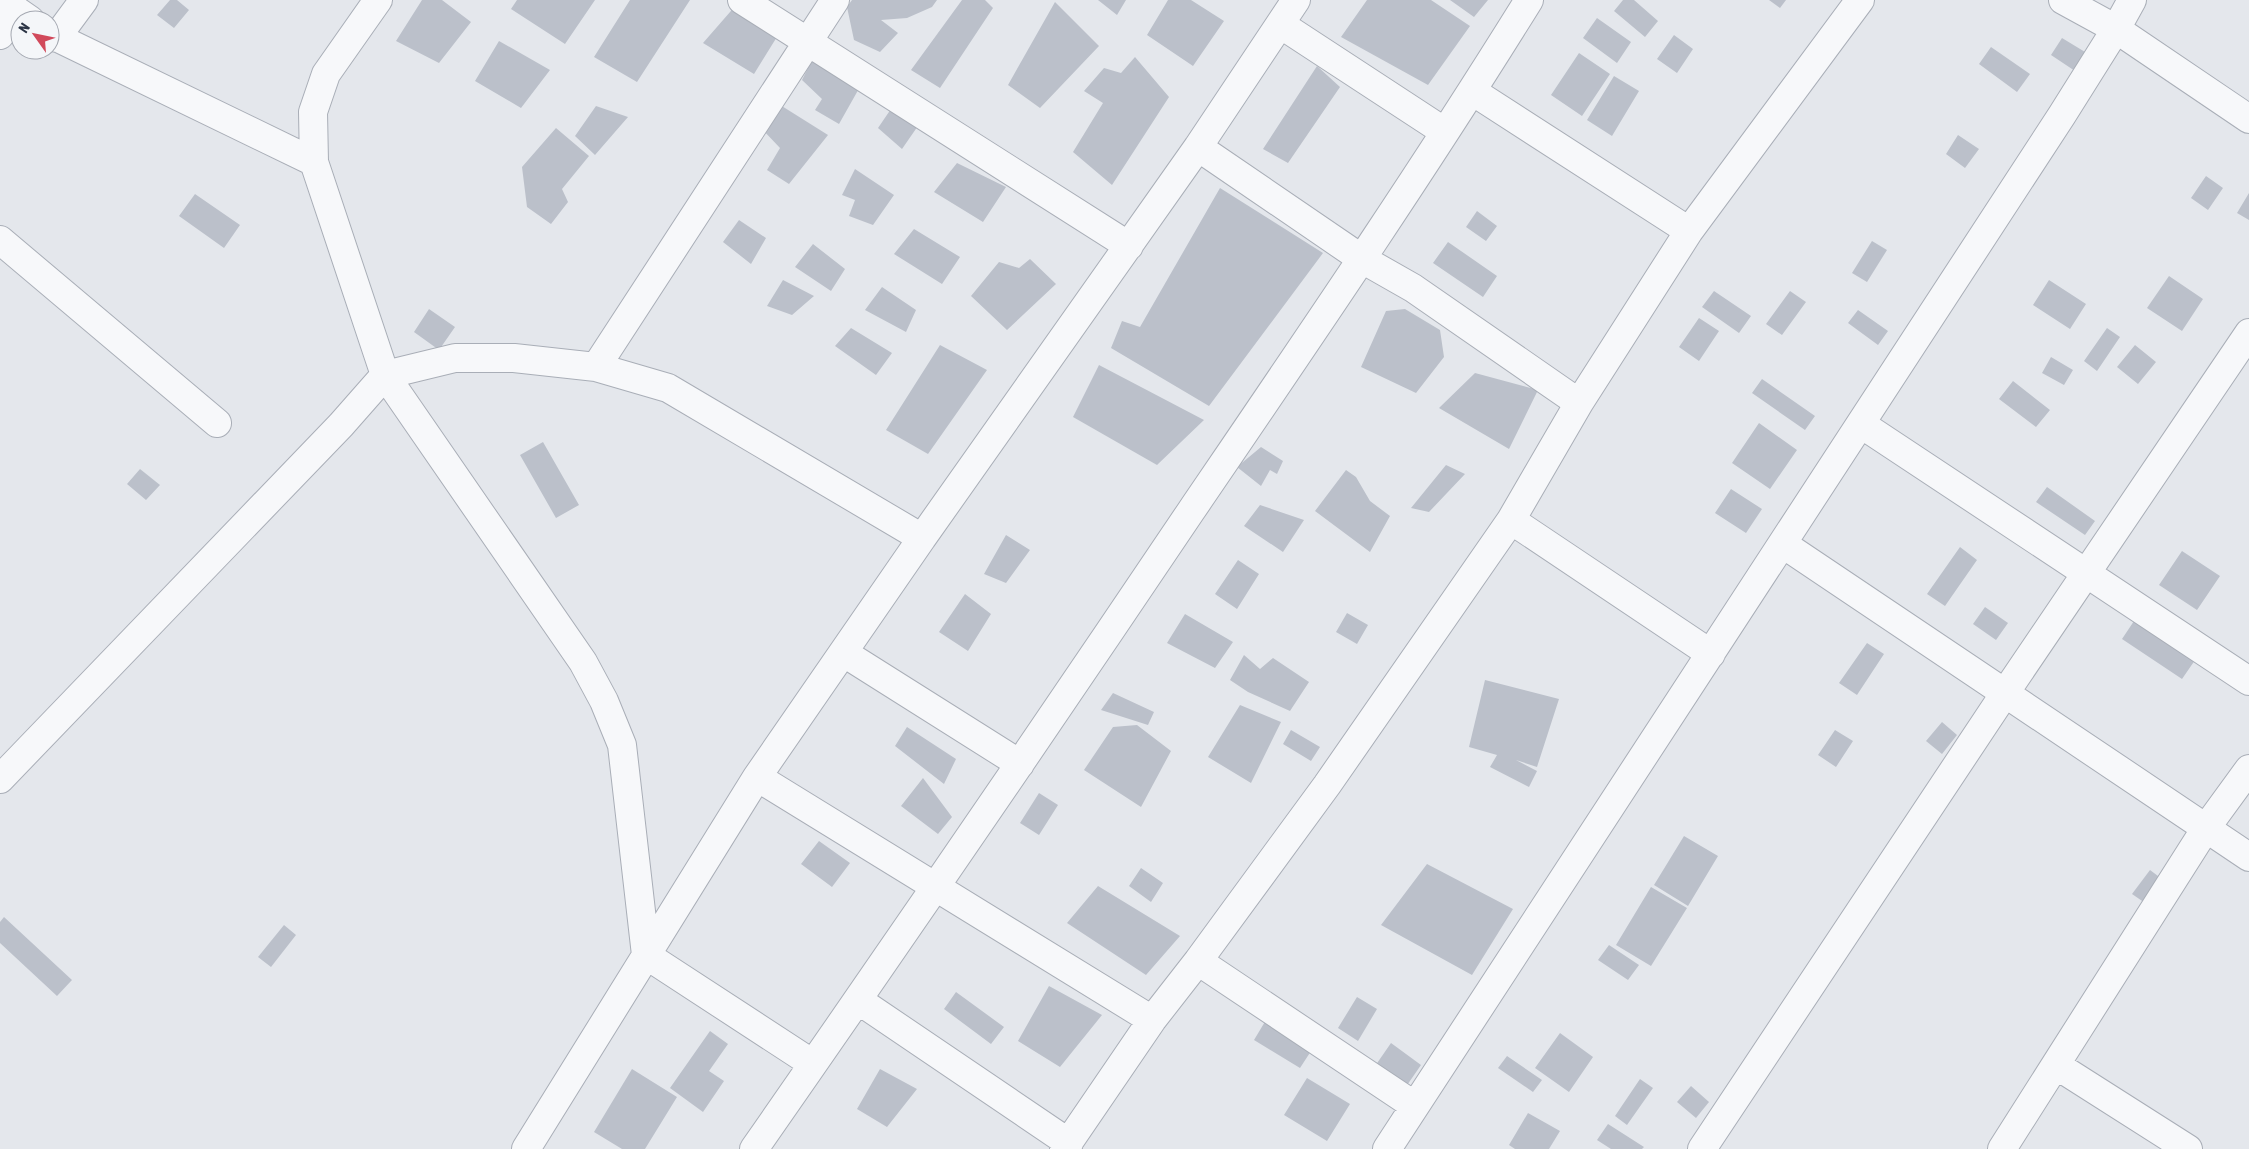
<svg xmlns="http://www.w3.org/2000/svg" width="2249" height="1149" viewBox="0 0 2249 1149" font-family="'Asap Condensed',sans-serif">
  <rect width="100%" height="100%" fill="#e4e7ec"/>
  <!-- building -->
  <path fill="#bbc0ca" d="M 170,0 L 177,0 L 189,10 L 174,28 L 157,15 Z
    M 422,0 L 442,0 L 471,22 L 439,63 L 396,41 Z
    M 517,0 L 595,0 L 565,44 L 511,9 Z
    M 630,0 L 690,0 L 637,82 L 594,57 Z
    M 852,0 L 937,0 L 932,7 L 907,18 L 881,20 L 898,33 L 880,52 L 854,40 L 847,7 Z
    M 962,0 L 985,0 L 993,8 L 940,88 L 911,70 Z
    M 1098,0 L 1126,0 L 1117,15 Z
    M 1168,0 L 1191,0 L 1224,21 L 1193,66 L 1147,35 Z
    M 1367,0 L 1431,0 L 1470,26 L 1428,85 L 1341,37 Z
    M 1450,0 L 1488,0 L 1474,17 Z
    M 1623,0 L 1634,0 L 1658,21 L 1645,37 L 1614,11 Z
    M 1769,0 L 1786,0 L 1780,8 Z
    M 1055,2 L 1099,46 L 1040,108 L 1008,85 Z
    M 737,4 L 780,32 L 754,74 L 703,43 Z
    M 1597,18 L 1631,42 L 1617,63 L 1583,38 Z
    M 1674,35 L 1693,49 L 1677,73 L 1657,59 Z
    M 2062,38 L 2090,55 L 2078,73 L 2051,55 Z
    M 499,41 L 550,70 L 521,108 L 475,81 Z
    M 1991,47 L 2030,74 L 2017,92 L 1979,64 Z
    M 1579,53 L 1610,74 L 1582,116 L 1551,95 Z
    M 814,56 L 861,85 L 839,124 L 815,110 L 822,99 L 802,80 Z
    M 1135,57 L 1169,97 L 1112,185 L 1073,152 L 1103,103 L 1084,91 L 1104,68 L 1121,73 Z
    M 1317,66 L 1340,87 L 1288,163 L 1263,149 Z
    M 1614,76 L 1639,91 L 1612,136 L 1587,120 Z
    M 777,103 L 828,135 L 789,184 L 767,170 L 780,148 L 762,129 Z
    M 596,106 L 628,117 L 595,155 L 575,136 Z
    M 893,106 L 920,123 L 902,149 L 878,128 Z
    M 556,128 L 589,156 L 562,189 L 568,202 L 551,224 L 527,207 L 522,167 Z
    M 1958,135 L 1979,149 L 1965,168 L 1946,154 Z
    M 957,163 L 1006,187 L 983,222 L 934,192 Z
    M 855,169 L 894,195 L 873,225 L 849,216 L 855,200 L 842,195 Z
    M 2206,176 L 2223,188 L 2208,210 L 2191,198 Z
    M 1220,188 L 1323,253 L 1209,406 L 1111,348 L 1122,321 L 1140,327 Z
    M 2249,193 L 2249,220 L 2237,213 Z
    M 195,194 L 240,225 L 224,248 L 179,216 Z
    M 1477,211 L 1497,226 L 1486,241 L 1466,227 Z
    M 739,220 L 766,238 L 751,264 L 723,242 Z
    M 914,229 L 960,257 L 942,284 L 894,254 Z
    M 1872,241 L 1887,250 L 1867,282 L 1852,273 Z
    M 1448,242 L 1497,276 L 1483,297 L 1433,263 Z
    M 813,244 L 845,269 L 831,291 L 795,267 Z
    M 1030,259 L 1056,284 L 1007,330 L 971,296 L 999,262 L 1019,268 Z
    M 2169,276 L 2203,299 L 2182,331 L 2147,308 Z
    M 783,280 L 814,296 L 792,315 L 767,306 Z
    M 2049,280 L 2086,304 L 2070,329 L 2033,305 Z
    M 882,287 L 916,310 L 906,332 L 865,310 Z
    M 1714,291 L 1751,316 L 1739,333 L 1702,307 Z
    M 1790,291 L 1806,302 L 1782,335 L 1766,324 Z
    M 429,309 L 455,327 L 439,350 L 414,332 Z
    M 1405,309 L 1440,330 L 1444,357 L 1416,393 L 1361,367 L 1386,311 Z
    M 1858,310 L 1888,331 L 1878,345 L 1848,323 Z
    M 1699,318 L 1719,331 L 1699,361 L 1679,347 Z
    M 851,328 L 892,353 L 876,375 L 835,346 Z
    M 2107,328 L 2120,337 L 2097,371 L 2084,361 Z
    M 940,345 L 987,370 L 928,454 L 886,430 Z
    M 2135,345 L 2156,362 L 2138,384 L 2117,367 Z
    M 2051,357 L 2073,370 L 2064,385 L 2042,373 Z
    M 1099,365 L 1204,420 L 1157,465 L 1073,417 Z
    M 1475,373 L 1538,390 L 1509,449 L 1439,408 Z
    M 1762,379 L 1815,416 L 1805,430 L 1752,393 Z
    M 2013,381 L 2050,410 L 2036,427 L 1999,399 Z
    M 1759,423 L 1797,450 L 1770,489 L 1732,463 Z
    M 543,442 L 579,505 L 556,518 L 520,455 Z
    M 1261,447 L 1283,461 L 1277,474 L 1270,470 L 1261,486 L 1237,467 Z
    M 1446,465 L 1465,474 L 1429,512 L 1411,508 Z
    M 140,469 L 160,485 L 146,500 L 127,484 Z
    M 1346,470 L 1356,477 L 1370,501 L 1390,516 L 1370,552 L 1315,511 Z
    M 2047,487 L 2095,521 L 2085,535 L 2036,502 Z
    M 1731,489 L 1762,509 L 1746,533 L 1715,513 Z
    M 1260,505 L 1304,520 L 1283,552 L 1244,526 Z
    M 1006,535 L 1030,550 L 1006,583 L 984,574 Z
    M 1960,547 L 1977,560 L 1945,606 L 1927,594 Z
    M 2182,551 L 2220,576 L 2197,610 L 2159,585 Z
    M 1238,560 L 1259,574 L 1237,609 L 1215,594 Z
    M 965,594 L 991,614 L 968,651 L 939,632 Z
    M 1985,607 L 2008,623 L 1996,640 L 1973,624 Z
    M 2142,609 L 2202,650 L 2182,679 L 2122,639 Z
    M 1347,613 L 1368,625 L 1357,644 L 1336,632 Z
    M 1185,614 L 1233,642 L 1215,668 L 1167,643 Z
    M 1867,643 L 1884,654 L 1857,695 L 1839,683 Z
    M 1244,655 L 1260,669 L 1273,658 L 1309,682 L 1290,711 L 1248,692 L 1230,680 Z
    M 1485,680 L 1559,699 L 1537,767 L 1516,760 L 1537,771 L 1529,787 L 1490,767 L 1497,755 L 1469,747 Z
    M 1113,693 L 1154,712 L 1148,725 L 1101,710 Z
    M 1240,705 L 1281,722 L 1251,783 L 1208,757 Z
    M 1942,722 L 1957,735 L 1942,754 L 1926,741 Z
    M 1137,725 L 1171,751 L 1141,807 L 1084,770 L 1113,727 Z
    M 907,727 L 956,759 L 944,784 L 895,746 Z
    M 1291,730 L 1320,747 L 1311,761 L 1283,744 Z
    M 1835,730 L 1853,741 L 1836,767 L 1818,755 Z
    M 923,778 L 952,817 L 938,834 L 901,806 Z
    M 1039,793 L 1058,805 L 1039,835 L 1020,823 Z
    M 1684,836 L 1718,856 L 1688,906 L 1654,885 Z
    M 819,841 L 850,863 L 832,887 L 801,864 Z
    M 1427,864 L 1513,909 L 1472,975 L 1381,925 Z
    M 1141,868 L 1163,883 L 1151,902 L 1129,886 Z
    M 2150,870 L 2166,882 L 2148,905 L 2132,894 Z
    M 1098,886 L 1180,936 L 1146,975 L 1067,923 Z
    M 1651,887 L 1687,908 L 1651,966 L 1616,945 Z
    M 4,917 L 72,980 L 57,996 L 0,943 L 0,922 Z
    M 284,925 L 296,935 L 271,967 L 258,957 Z
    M 1609,945 L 1639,965 L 1628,980 L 1598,960 Z
    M 1049,986 L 1102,1015 L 1060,1067 L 1018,1041 Z
    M 956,992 L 1004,1027 L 991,1044 L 944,1009 Z
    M 1357,997 L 1377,1009 L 1358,1041 L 1338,1028 Z
    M 1266,1020 L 1313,1048 L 1300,1068 L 1254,1040 Z
    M 710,1031 L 728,1044 L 709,1071 L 724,1081 L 703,1112 L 670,1088 Z
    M 1560,1033 L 1593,1057 L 1569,1092 L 1535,1068 Z
    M 1391,1043 L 1421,1065 L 1394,1104 L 1364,1082 Z
    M 1507,1056 L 1542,1080 L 1533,1092 L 1498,1068 Z
    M 632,1069 L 677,1097 L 645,1149 L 622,1149 L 594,1132 Z
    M 880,1069 L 917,1089 L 887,1127 L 857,1109 Z
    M 1307,1078 L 1350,1104 L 1327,1141 L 1284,1115 Z
    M 1640,1079 L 1653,1088 L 1627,1125 L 1615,1116 Z
    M 1691,1086 L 1709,1102 L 1696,1118 L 1677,1102 Z
    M 1528,1113 L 1560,1131 L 1549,1149 L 1515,1149 L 1509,1145 Z
    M 1608,1124 L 1644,1147 L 1642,1149 L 1611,1149 L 1597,1140 Z"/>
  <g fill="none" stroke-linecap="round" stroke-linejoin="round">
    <defs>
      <path id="minor" d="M 1,0 L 30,20
        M 378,0 L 326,74 L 313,112 L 314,162 L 385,375 L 583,662 L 604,701 L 622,745 L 646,955 L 813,1064
        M 742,0 L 1129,246
        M 2063,0 L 2116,29 L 2249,119
        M 1280,24 L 1445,132
        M 50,34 L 314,162
        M 0,35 L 16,10
        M 56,38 L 84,0
        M 1472,91 L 1689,231
        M 1198,147 L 1362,259 L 1413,288 L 1579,403
        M 0,240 L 217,423
        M 596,367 L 835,0
        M 1861,424 L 2249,681
        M 1511,520 L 1711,654
        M 1783,544 L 2249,857
        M 844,653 L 1020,764
        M 757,777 L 1152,1020
        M 0,779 L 341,425 L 385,375 L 455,358 L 514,358 L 596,367 L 668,388 L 922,538 L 1198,147 L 1296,0
        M 1198,961 L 1415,1106
        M 858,1000 L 1069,1143
        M 2056,1065 L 2188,1149
        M 526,1149 L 757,777 L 922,538
        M 754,1149 C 901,938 1047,725 1191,511 C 1306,342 1421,174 1529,0
        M 1064,1149 L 1152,1020 L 1198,961 L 1327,785 L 1511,520 L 1579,403 L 1689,231 L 1860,0
        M 1387,1149 L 2062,115 L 2116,29 L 2132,0
        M 1702,1149 L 2005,693 L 2249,333
        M 2002,1149 L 2206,828 L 2249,769"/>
    </defs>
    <!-- minor casing -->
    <use href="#minor" stroke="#a9aeb7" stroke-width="30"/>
    <!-- minor -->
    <use href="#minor" stroke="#f7f8fa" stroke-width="28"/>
  </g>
  <!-- north arrow -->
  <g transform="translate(35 35) rotate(303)"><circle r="24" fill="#f4f6f9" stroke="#a4a8b1"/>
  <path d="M0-4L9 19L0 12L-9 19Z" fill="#d1495b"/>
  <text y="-8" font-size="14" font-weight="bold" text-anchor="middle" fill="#2b3445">N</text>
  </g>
</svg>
